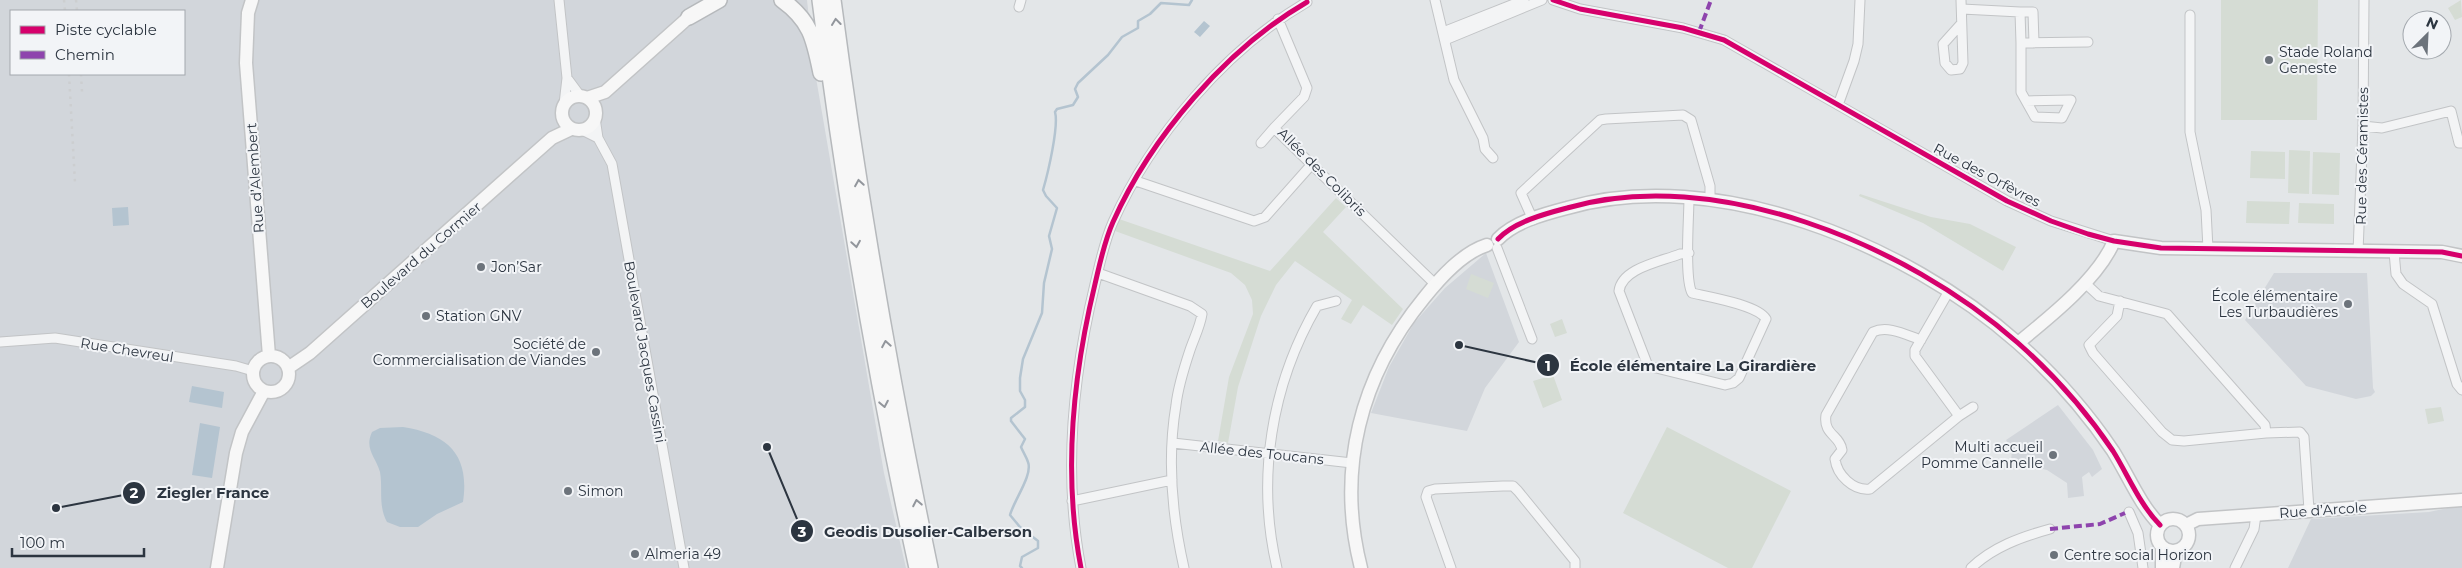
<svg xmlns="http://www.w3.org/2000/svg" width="2462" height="568" viewBox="0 0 2462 568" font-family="Montserrat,sans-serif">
  <rect width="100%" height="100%" fill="#e3e6e8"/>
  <!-- built -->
  <path fill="#d2d6db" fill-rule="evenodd" d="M 0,0 L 807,0 L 815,72 L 884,473 L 906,568 L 0,568 ZM 11,11 L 184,11 L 184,74 L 11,74 Z
    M 1486,253 L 1519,342 L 1485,388 L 1467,431 L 1371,413 L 1389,367 L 1414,323 L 1445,288 Z
    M 2274,273 L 2367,273 L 2373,388 L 2375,392 L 2371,396 L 2356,399 L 2306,386 L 2245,320 Z
    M 2058,405 L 2093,450 L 2102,469 L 2092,477 L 2089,472 L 2082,477 L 2084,496 L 2068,498 L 2067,483 L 2047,470 L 2011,461 L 2012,449 L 2006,440 Z
    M 2462,505 L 2462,568 L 2288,568 L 2311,519 L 2429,512 Z"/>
  <!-- green -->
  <path fill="#d5dcd4" d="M 2221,0 L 2318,0 L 2317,120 L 2221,120 Z
    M 2461,0 L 2462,17 L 2455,20 L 2448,8 Z
    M 2289,150 L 2310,151 L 2309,194 L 2288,193 Z
    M 2251,151 L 2285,152 L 2285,179 L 2250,178 Z
    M 2313,152 L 2340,153 L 2339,195 L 2312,194 Z
    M 1860,194 L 1931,217 L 1970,224 L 2016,247 L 2003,271 L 1923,223 L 1859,196 Z
    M 1336,198 L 1346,207 L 1323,232 L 1403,309 L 1392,325 L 1363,305 L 1351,324 L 1341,319 L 1352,300 L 1295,261 L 1276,285 L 1261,316 L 1238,387 L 1228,443 L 1218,441 L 1229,377 L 1253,314 L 1252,300 L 1245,285 L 1231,273 L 1115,231 L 1119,219 L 1270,271 Z
    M 2247,201 L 2290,202 L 2289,224 L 2246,223 Z
    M 2299,203 L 2334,204 L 2334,224 L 2298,223 Z
    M 1471,274 L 1494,283 L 1488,298 L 1466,289 Z
    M 1562,319 L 1567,333 L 1555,337 L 1550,324 Z
    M 1553,375 L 1562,400 L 1543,408 L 1533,381 Z
    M 2441,407 L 2444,421 L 2428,424 L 2425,409 Z
    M 1667,427 L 1791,491 L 1752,568 L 1728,568 L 1623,513 Z"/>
  <!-- water -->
  <path fill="#b4c4d0" d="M 1204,21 L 1210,26 L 1200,37 L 1194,32 Z
    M 128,207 L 129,225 L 113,226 L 112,208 Z
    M 192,386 L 224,392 L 222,408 L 189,402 Z
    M 200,423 L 220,427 L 212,478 L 192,475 Z
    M 403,427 C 448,434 470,455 463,502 L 437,514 L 418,527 L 400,527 L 387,522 C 378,506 383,489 380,472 C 376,457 364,449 372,432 L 380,428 Z"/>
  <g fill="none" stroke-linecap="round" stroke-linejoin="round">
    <!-- stream -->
    <path stroke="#b4c4d0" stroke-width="2.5" d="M 1022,568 L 1020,566 L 1022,557 L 1038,548 L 1038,541 L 1020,527 L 1010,515 C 1014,500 1033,475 1028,462 C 1026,456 1023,452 1021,447 L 1025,439 L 1011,421 L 1011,418 L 1025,407 L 1025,400 L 1020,391 L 1020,378 L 1023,359 L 1042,313 L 1044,283 L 1052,249 L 1049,236 L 1057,208 L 1046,196 L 1043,190 C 1048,173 1059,126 1055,112 L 1057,109 L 1073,105 L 1078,97 L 1075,89 L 1078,83 L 1108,55 L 1122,37 L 1138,28 L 1138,21 L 1150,14 L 1161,3 L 1189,5 L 1192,0"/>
    <defs>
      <path id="street" d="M 559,0 L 567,78 L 564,104
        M 1435,0 L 1454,80 L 1483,138 L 1485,149 L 1493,158
        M 1553,0 L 1580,9 L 1683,28 L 1724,40 L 2007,201 L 2051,221 L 2114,241
        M 1019,7 L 1021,0
        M 1962,9 L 2020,12
        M 2190,15 L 2190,132 L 2206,210 L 2208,249
        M 1278,19 L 1307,88 L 1304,97 L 1274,128 L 1435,284
        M 1961,24 L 1943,44 L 1945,63 L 1951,70 L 1960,69 L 1963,63 L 1961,0
        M 1443,32 L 1524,0
        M 1445,40 L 1542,0
        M 2021,43 L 2021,92 L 2035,117 L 2062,118 L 2071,100 L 2026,101
        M 2034,43 L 2033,12 L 2020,12 L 2021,43 L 2088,42
        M 567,78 L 581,97
        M 1838,105 L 1854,61 L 1858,44 L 1860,0
        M 595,118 L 598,138 L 612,164 L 684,568
        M 2363,126 L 2382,128 L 2451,111 L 2459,143 L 2462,143
        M 582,130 L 598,138
        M 1261,143 L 1274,128
        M 1136,181 L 1254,221 L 1265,217 L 1312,164
        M 1533,220 L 1521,193 L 1600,120 L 1606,119 L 1683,115 L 1691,120 L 1710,186 L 1710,200
        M 1497,248 L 1532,339
        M 2358,252 L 2363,126 L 2364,0
        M 2394,252 L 2396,274 L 2403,284 L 2432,304 L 2457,384 L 2462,390
        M 1689,253 L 1680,254 C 1660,262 1622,268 1619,291 L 1648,366 L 1725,385 L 1733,383 L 1739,378 L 1766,319 C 1758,305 1710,297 1692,293 C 1684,278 1689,218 1689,198
        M 1098,273 L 1190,306 L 1202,314 C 1200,327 1194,338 1190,350 C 1184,368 1178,387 1176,405 C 1167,459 1172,515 1184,568
        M 2085,283 L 2099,296 L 2167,314 L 2265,425 L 2266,433 L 2300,432 L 2304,437 L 2309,510
        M 1949,291 L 1915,350 L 1915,356 L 1959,416 L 1973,407
        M 2120,301 L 2117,316 L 2089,345 L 2093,353 L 2162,432 L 2172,440 L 2184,441 L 2266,433
        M 1921,340 C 1906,335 1888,325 1873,332 L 1826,415 C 1823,435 1840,435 1842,450 L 1835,459 C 1837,475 1853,491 1870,489 L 1959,416
        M 0,342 L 55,338 L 236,366 L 253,371
        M 1173,443 L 1352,463
        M 1072,501 L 1172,480
        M 2129,512 L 2138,533 L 2143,568
        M 1081,568 C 1063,475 1073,375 1095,284 C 1100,263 1104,242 1113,222 C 1151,137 1226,49 1307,2
        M 1277,568 C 1256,479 1271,385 1317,306 L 1336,301
        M 1451,568 L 1426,497 L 1428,491 L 1435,489 L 1503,486 L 1513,486 L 1518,491 L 1575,561 L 1575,568
        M 1971,568 C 1993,547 2021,537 2050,529
        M 2235,568 L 2254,529 L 2256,515"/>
      <path id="secondary" d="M 252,0 L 248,13 L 246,63 L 269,356
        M562 113a17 17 0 1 1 34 0a17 17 0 1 1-34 0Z
        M 587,98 L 605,92 L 689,17
        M 1498,239 C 1514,222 1544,214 1567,208 C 1715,165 1906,244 2018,343 C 2053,374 2086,411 2113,451 C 2128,475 2140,505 2160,525
        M 2018,343 C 2050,317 2099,278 2114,241 L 2161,248 L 2442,252 L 2462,256
        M253 374a18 18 0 1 1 36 0a18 18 0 1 1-36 0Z
        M 288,368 L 310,353 L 552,138 L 571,129
        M2157 535a16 16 0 1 1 32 0a16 16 0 1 1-32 0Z
        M 2186,525 L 2198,519 L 2462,500
        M 217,568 L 236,453 L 242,432 L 264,391
        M 1361,568 C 1336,470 1360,376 1424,298 C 1440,278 1462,253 1487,245
        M 2162,568 L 2162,547
        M 2173,568 L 2176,551"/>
      <path id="highway" d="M 782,0 C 811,21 814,39 821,73
        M 820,0 C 844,190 876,380 917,568
        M 833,0 C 858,191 891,380 930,568
        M 689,17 L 719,0"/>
    </defs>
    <!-- street casing -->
    <use href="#street" stroke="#c2c4c6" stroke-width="11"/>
    <!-- secondary casing -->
    <use href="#secondary" stroke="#c2c4c6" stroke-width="15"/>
    <!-- highway casing -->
    <use href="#highway" stroke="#b6b9bc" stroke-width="18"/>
    <!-- street -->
    <use href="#street" stroke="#f3f4f5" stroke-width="9"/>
    <!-- secondary -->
    <use href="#secondary" stroke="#f7f7f7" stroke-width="12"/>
    <!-- highway -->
    <use href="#highway" stroke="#f7f7f7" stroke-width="15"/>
    <!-- rail -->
    <path stroke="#ccced0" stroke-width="2.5" stroke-dasharray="2.5 5" stroke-linecap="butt" d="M 64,0 L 65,11
      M 76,0 L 77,11
      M 69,74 L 75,183
      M 81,74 L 82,92"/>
    <!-- quiet -->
    <path stroke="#8e44ad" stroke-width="4" stroke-dasharray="8 4" stroke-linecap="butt" d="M 1699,32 L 1711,0
      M 2050,529 L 2100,524 L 2125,513"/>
    <defs>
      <path id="cycleway" d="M 1553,0 L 1580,9 L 1683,28 L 1724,40 L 2007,201 L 2051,221 L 2088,234 L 2114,241 L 2161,248 L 2442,252 L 2462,256
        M 1498,239 C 1514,222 1544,214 1567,208 C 1715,165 1906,244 2018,343 C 2053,374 2086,411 2113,451 C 2128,475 2140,505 2160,525
        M 1081,568 C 1063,475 1073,375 1095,284 C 1100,263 1104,242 1113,222 C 1151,137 1226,49 1307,2"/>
    </defs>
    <!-- cycleway casing -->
    <use href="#cycleway" stroke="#f2f4f7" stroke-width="8"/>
    <!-- cycleway -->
    <use href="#cycleway" stroke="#d6006c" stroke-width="5"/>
  </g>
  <!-- one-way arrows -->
  <defs><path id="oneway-chevron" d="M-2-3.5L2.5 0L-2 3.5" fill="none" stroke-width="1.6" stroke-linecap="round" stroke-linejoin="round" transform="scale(1.25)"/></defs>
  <g stroke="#92969c">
    <use href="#oneway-chevron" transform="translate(836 22) rotate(-97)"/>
    <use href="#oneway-chevron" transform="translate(859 183) rotate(-99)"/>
    <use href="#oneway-chevron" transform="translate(856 244) rotate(81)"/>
    <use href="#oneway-chevron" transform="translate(886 344) rotate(-100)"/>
    <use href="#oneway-chevron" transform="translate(884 404) rotate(79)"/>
    <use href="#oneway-chevron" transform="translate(917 503) rotate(-101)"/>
  </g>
  <!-- markers -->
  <g fill="#6c737b" stroke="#f2f4f7" stroke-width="2">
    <circle cx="2269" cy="60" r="5"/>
    <circle cx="481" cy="267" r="5"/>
    <circle cx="2348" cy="304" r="5"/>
    <circle cx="426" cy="316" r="5"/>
    <circle cx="596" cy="352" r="5"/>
    <circle cx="2053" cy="455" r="5"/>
    <circle cx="568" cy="491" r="5"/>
    <circle cx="635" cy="554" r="5"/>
    <circle cx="2054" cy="555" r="5"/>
  </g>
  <g text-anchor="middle" stroke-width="4" stroke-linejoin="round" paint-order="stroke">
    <!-- poi labels -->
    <g font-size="14" fill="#2c3540" stroke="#f2f4f7" text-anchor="start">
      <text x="2279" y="57">Stade Roland<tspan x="2279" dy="16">Geneste</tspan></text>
      <text x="491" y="272">Jon’Sar</text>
      <text x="2338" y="301" text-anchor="end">École élémentaire<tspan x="2338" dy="16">Les Turbaudières</tspan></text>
      <text x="436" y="321">Station GNV</text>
      <text x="586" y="349" text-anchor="end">Société de<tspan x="586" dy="16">Commercialisation de Viandes</tspan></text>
      <text x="2043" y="452" text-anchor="end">Multi accueil<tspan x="2043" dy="16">Pomme Cannelle</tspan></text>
      <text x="578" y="496">Simon</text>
      <text x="645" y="559">Almeria 49</text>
      <text x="2064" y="560">Centre social Horizon</text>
    </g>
    <!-- street labels -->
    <g font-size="14" fill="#2c3540" stroke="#f2f4f7">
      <text transform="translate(2362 156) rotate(-89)" y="5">Rue des Céramistes</text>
      <text transform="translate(1322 172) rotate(45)" y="5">Allée des Colibris</text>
      <text transform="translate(1987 175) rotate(28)" y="5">Rue des Orfèvres</text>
      <text transform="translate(255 178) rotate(-94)" y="5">Rue d’Alembert</text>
      <text transform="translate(421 255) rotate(-41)" y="5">Boulevard du Cormier</text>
      <text transform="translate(127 350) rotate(9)" y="5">Rue Chevreul</text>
      <text transform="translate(645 352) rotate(80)" y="5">Boulevard Jacques Cassini</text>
      <text transform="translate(1262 453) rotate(6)" y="5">Allée des Toucans</text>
      <text transform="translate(2323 510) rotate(-4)" y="5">Rue d’Arcole</text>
    </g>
  </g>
  <!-- callouts -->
  <path fill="none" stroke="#2c3540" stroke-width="2" d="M1459 345L1548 365M56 508L134 493M767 447L802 531"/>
  <g fill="#2c3540" stroke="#f2f4f7" stroke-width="2">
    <circle cx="1459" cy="345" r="5"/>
    <circle cx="56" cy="508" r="5"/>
    <circle cx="767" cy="447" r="5"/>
    <circle cx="1548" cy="365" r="12"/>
    <circle cx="134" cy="493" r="12"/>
    <circle cx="802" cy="531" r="12"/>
  </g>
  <g font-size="15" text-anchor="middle" font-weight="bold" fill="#fff">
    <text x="1548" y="371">1</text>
    <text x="134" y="498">2</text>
    <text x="802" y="537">3</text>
  </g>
  <g font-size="15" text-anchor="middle" font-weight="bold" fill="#2c3540" stroke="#f2f4f7" stroke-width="4" stroke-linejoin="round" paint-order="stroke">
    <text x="1693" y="371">École élémentaire La Girardière</text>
    <text x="213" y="498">Ziegler France</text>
    <text x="928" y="537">Geodis Dusolier-Calberson</text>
  </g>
  <!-- legend -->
  <rect x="10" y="10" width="175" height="65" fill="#f2f4f7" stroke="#a3a8ae"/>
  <rect x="20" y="26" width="25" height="8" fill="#d6006c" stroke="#a3a8ae"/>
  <text x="55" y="35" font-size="15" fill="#2c3540">Piste cyclable</text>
  <rect x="20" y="51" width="25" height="8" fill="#8e44ad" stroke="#a3a8ae"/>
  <text x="55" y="60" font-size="15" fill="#2c3540">Chemin</text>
  <!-- north arrow -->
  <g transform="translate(2427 35) rotate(24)"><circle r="24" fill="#f2f4f7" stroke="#a3a8ae"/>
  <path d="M0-4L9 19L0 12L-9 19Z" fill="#6c737b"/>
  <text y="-8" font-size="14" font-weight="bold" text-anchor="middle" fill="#2c3540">N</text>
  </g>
  <!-- scale -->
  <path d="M12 548v8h132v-8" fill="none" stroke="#2c3540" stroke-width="2.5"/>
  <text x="20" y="548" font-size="15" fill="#2c3540" stroke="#f2f4f7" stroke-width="4" paint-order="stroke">100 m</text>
</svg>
